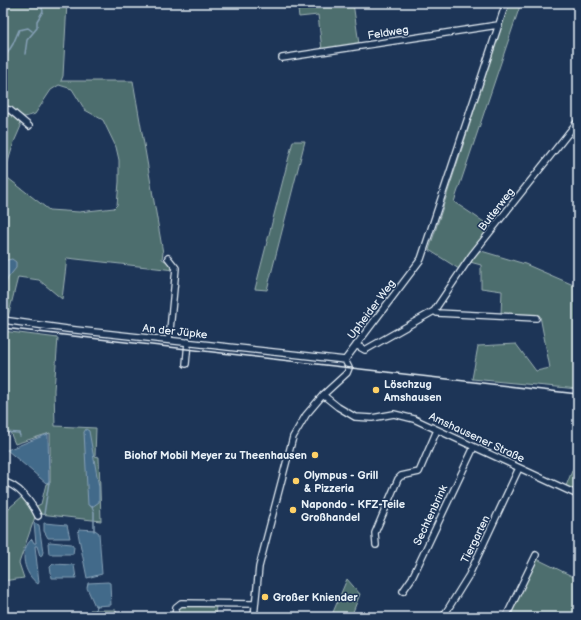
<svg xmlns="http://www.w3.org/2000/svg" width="581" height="620" viewBox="0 0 581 620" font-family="'Balsamiq Sans',sans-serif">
  <rect width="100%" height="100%" fill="#1d3557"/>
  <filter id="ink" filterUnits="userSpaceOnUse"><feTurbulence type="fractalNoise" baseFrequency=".025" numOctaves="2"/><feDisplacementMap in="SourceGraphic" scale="8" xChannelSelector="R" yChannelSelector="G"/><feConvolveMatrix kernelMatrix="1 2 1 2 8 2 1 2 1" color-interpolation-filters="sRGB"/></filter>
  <g filter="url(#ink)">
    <!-- green -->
    <path fill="#4e6e6e" stroke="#9bb0b3" d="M 3,3 L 67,3 L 63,76 L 61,81 L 133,81 L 163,253 L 162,259 L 171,264 L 174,270 L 67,258 L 62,299 L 39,280 L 18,277 L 8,317 L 3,316 L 3,112 L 15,116 L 21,126 L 14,142 L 4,175 L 49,210 L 79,212 L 114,208 L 117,205 L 119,182 L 119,160 L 116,147 L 103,120 L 85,110 L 72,89 L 59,85 L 51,90 L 35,114 L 25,117 L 3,107 Z
      M 297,3 L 353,3 L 359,44 L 322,50 L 318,15 L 299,17 Z
      M 509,3 L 521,3 L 454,202 L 490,226 L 459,269 L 429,250 Z
      M 293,141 L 305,141 L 267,290 L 255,289 Z
      M 478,250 L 525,264 L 578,287 L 578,389 L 472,379 L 478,346 L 516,344 L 536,371 L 550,368 L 540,316 L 501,314 L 502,291 L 481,288 L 481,265 L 470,262 Z
      M 3,331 L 58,338 L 54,390 L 55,426 L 96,428 L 95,456 L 99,457 L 101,521 L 40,514 L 35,517 L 19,563 L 24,578 L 3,581 L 3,513 L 22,497 L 32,508 L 41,504 L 46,484 L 50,483 L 50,433 L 15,444 L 10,432 L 3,435 Z
      M 578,456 L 578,492 L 566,486 Z
      M 537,559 L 578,579 L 578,617 L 509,617 Z
      M 347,579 L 360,594 L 351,617 L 331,617 Z
      M 182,605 L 216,606 L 215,617 L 177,616 L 179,608 Z
      M 90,610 L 116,610 L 117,617 L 91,617 Z"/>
    <!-- water -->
    <path fill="#436a8a" stroke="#85a0b6" d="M 12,259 L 16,262 L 16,268 L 8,278 L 3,291 L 3,261 Z
      M 86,429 L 89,431 L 99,487 L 99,502 L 92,507 L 88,505 L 84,432 Z
      M 48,434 L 49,482 L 46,483 L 7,450 Z
      M 34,523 L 39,525 L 43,552 L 42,555 L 40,556 L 37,546 L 35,546 L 39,582 L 38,584 C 24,574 18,551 32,539 L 34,543 L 36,543 Z
      M 44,523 L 67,525 L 70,538 L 48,538 L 44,531 Z
      M 79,529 L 95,530 L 99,533 L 102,574 L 87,578 L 78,533 Z
      M 50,542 L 72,544 L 74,547 L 73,554 L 49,554 L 48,543 Z
      M 53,564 L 74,565 L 76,578 L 52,578 L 50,567 Z
      M 108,582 L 110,583 L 111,605 L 95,606 L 87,588 L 88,583 Z"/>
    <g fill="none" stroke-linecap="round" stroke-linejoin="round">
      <!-- stream -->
      <path stroke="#85a0b6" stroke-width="1.5" d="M 25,54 L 27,40 L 37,28 L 37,21 L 43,11 L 40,3
        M 4,75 L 5,57 L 13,44 L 19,30 L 28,28 L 32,31
        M 3,432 L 19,433 L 20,436
        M 92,507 L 94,512 L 94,531
        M 44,514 L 49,482
        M 95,617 L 96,605"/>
      <defs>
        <path id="street" d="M 282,58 L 498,25
          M 3,109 L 10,110 L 29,126
          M 168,258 L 176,268 L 169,340
          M 434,311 L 437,313 L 536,318
          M 3,320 L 67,329 L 345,360
          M 356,345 L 365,350 L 434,311 L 471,256 L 578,121
          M 345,360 L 421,259 L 506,3
          M 186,364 L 188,342
          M 323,395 L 338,407 L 355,417 L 372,418 L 394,414 L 414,419 L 578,495
          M 3,482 C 18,484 32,503 38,516
          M 376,545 L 375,533 L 398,479 L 401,476 L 419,472 L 437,430
          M 403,591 L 412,578 L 474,447
          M 3,615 L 5,617
          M 175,617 L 176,607 L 181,603 L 254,604
          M 254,617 L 259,567 L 293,437 L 306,415 L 323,395 L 347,373 L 349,368 L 345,360
          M 443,617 L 469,575 L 519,468
          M 506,617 L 536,555"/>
      </defs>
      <!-- street casing -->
      <use href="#street" stroke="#e8f1f8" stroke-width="8"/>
      <!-- street -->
      <use href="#street" stroke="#1d3557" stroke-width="5.5"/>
      <!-- rail -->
      <path stroke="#e8f1f8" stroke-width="1.5" d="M 3,328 L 578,394"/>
    </g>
  </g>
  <!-- markers -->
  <g fill="#ffd166" stroke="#1d3557" stroke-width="1.5">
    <circle cx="376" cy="390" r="4"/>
    <circle cx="315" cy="455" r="4"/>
    <circle cx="296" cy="481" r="4"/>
    <circle cx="293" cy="510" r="4"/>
    <circle cx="265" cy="597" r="4"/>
  </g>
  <g text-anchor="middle" stroke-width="3" stroke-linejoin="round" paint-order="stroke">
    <!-- street labels -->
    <g font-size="11" fill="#e8f1f8" stroke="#1d3557">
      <text transform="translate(388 32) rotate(-9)" y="4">Feldweg</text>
      <text transform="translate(496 209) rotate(-52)" y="4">Butterweg</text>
      <text transform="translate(371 309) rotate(-53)" y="4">Upheider Weg</text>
      <text transform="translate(175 331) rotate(6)" y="4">An der Jüpke</text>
      <text transform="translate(477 437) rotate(25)" y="4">Amshausener Straße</text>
      <text transform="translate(430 515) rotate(-65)" y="4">Sechtenbrink</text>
      <text transform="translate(475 539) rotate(-64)" y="4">Tiergarten</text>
    </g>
    <!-- poi labels -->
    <g font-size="11" font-weight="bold" fill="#e8f1f8" stroke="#1d3557" text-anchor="start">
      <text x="384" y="388">Löschzug<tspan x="384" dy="13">Amshausen</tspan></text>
      <text x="307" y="459" text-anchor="end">Biohof Mobil Meyer zu Theenhausen</text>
      <text x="304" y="479">Olympus - Grill<tspan x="304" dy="13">&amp; Pizzeria</tspan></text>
      <text x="301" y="508">Napondo - KFZ-Teile<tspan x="301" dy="13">Großhandel</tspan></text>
      <text x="273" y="601">Großer Kniender</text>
    </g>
  </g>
  <!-- margin -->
  <rect width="581" height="620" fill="none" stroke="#1d3557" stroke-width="16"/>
  <rect x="8" y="8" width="565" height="604" fill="none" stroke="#e8f1f8" stroke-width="1.5" filter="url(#ink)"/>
</svg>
